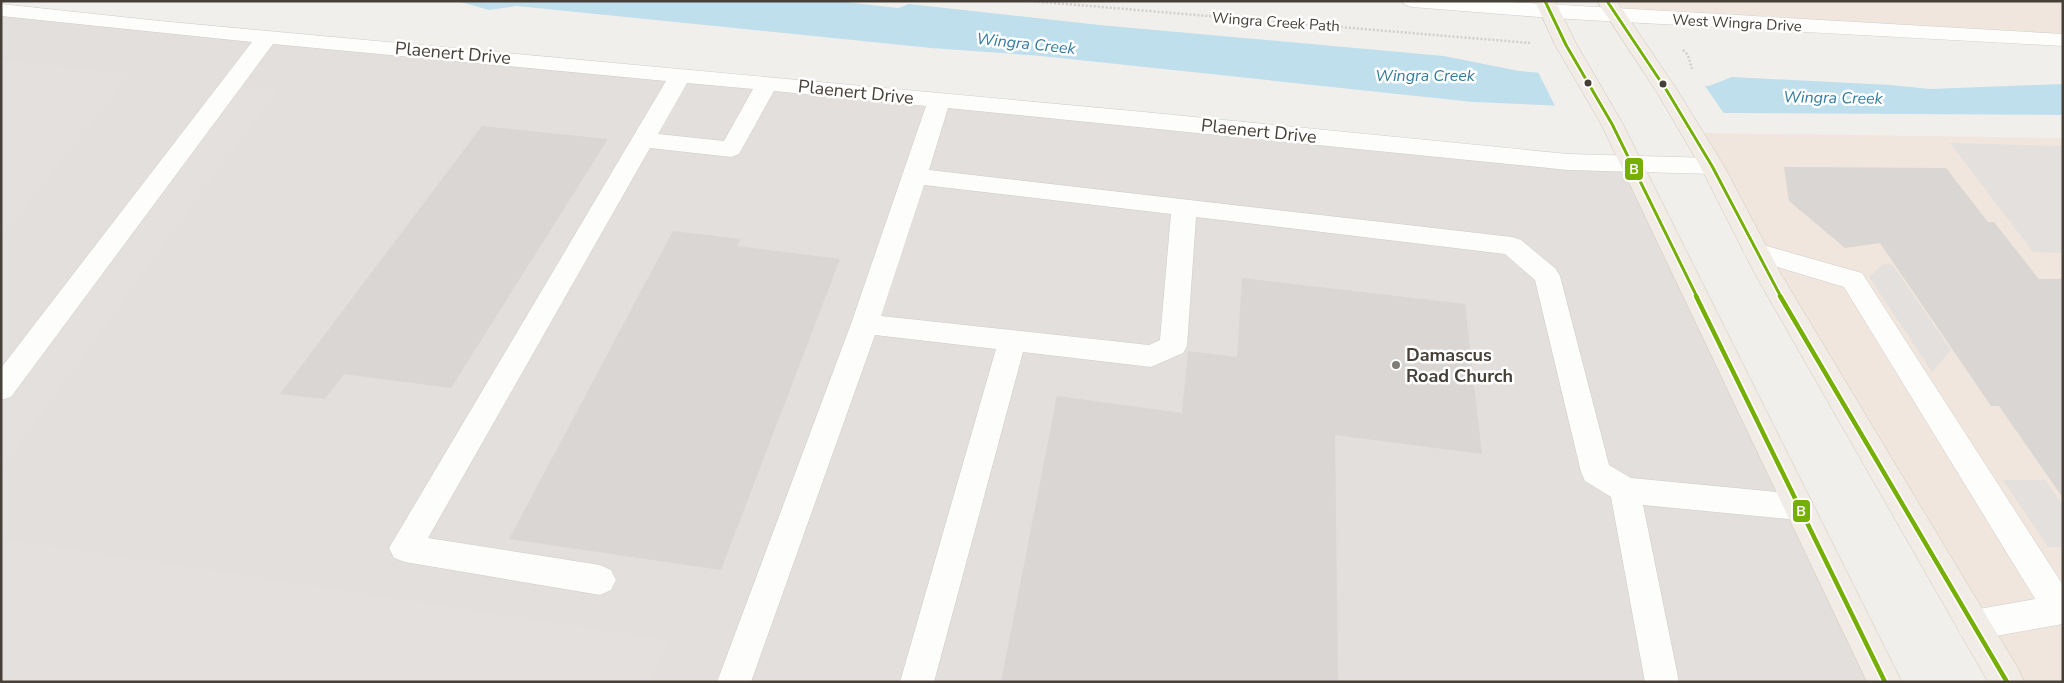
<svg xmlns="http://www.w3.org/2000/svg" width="2064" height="683" viewBox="0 0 2064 683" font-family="'Nunito Sans',sans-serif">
  <rect width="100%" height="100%" fill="#f1efec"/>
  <!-- commercial -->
  <path fill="#f0e6dd" d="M 1607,1 L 2063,1 L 2063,40 L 1617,16 Z
    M 1702,133 L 2063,138 L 2063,682 L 2007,682 Z"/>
  <!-- industrial -->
  <path fill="#e3dfdc" d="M 1,10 L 1631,165 L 1885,682 L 1,682 Z"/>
  <!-- parking -->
  <path fill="#e3e0dd" d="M 1,60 L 132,73 L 1,238 Z
    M 281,87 L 173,232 L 1,471 L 1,389 L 229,88 Z
    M 1950,143 L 2063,146 L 2063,253 L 2033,252 Z
    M 1883,264 L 1892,264 L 1951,350 L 1932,372 L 1869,277 Z
    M 2003,480 L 2045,480 L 2063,505 L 2063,547 L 2048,547 Z
    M 1,538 L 671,640 L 651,682 L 1,682 Z"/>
  <!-- water -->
  <path fill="#bfdfed" d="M 457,1 L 837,1 L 898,8 L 909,4 L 1099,25 L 1444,56 L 1519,71 L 1709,86 L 1732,77 L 1891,85 L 1930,89 L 2063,84 L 2063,115 L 1727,113 L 1473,102 L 1041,56 L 931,48 L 517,6 L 489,10 Z"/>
  <!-- pier -->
  <path fill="#f1efec" d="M 1537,70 L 1703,83 L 1725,115 L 1556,108 Z"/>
  <!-- building -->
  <path fill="#d9d6d3" d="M 482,126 L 608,139 L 451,388 L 344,374 L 325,399 L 280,394 Z
    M 1784,167 L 1946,168 L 1988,222 L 1994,222 L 2039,279 L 2063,279 L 2063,498 L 1999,406 L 1991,406 L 1880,243 L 1845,248 L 1789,201 Z
    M 673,231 L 741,239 L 737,246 L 840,259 L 721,570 L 509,539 Z
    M 1242,278 L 1465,304 L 1482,454 L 1335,435 L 1338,682 L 1001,682 L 1057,396 L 1182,413 L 1188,351 L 1237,357 Z"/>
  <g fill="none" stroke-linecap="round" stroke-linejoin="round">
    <defs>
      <path id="minor" d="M 1402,1 L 1493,1 L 2063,34 L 2063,46 L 1551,18 L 1412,7 L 1405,5 Z
        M 1,4 L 160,21 L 1144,112 L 1568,154 L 1712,158 L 1720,160 L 1724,166 L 1720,172 L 1712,174 L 1568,170 L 948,108 L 929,170 L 1512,237 L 1521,240 L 1556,269 L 1560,276 L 1609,465 L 1631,478 L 1799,494 L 1810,498 L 1814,507 L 1810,516 L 1799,520 L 1643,505 L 1679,682 L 1645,682 L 1611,497 L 1585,481 L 1581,472 L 1535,280 L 1505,254 L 1196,217 L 1187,346 L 1183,353 L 1151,367 L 1023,352 L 934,682 L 900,682 L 996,349 L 875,335 L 751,682 L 717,682 L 851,324 L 926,106 L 774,91 L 739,154 L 731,157 L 650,148 L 428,538 L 600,565 L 611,570 L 616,580 L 611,590 L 600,595 L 405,562 L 394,558 L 389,548 L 666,81 L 273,44 L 11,397 L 1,400 L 1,368 L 252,42 L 1,16 ZM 687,83 L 753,89 L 724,141 L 658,134 ZM 924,185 L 1171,214 L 1160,340 L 1149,345 L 881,316 Z
        M 1756,243 L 1862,273 L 2063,585 L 2063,624 L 1973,640 L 1961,636 L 1956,625 L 1961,614 L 1973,610 L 2035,599 L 1844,287 L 1747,258 L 1743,252 L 1747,246 Z"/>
      <path id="major" d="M 1535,1 L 1555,1 L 1577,45 L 1623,124 L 1902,682 L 1867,682 L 1601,124 L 1555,45 Z
        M 1597,1 L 1617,1 L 1678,91 L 1724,166 L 1781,274 L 2019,670 L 2024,682 L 1988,682 L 1756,276 L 1700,166 L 1656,91 Z"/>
    </defs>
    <!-- minor casing -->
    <use href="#minor" stroke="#cfcdc9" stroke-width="1"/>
    <!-- major casing -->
    <use href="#major" stroke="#d2c8ba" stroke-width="1"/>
    <!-- path -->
    <path stroke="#d1cfcb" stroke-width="2.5" stroke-dasharray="2 2" stroke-linecap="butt" d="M 1030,1 L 1530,43
      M 1683,50 L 1688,55 L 1692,69"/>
    <!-- minor -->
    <use href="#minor" fill="#fdfdfc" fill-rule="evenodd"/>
    <!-- major -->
    <use href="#major" fill="#f1ece5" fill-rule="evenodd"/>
    <defs>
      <path id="bus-1-far1" d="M 1545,1 L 1566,45 L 1612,124 L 1697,297
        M 1607,1 L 1667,91 L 1712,166 L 1781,297"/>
      <path id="bus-1" d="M 1696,296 L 1885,682
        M 1780,296 L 2007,682"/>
    </defs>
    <!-- bus-1-far1 casing -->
    <use href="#bus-1-far1" stroke="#fff" stroke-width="6"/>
    <!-- bus-1 casing -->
    <use href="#bus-1" stroke="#fff" stroke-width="8"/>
    <!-- bus-1-far1 -->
    <use href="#bus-1-far1" stroke="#76af03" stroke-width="3"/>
    <!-- bus-1 -->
    <use href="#bus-1" stroke="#76af03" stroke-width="4.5"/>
  </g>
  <!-- markers -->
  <g fill="#474038" stroke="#fff" stroke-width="2">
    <circle cx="1588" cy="83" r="4.5"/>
    <circle cx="1663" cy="84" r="4.5"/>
  </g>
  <circle fill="#827d77" stroke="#fff" stroke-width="2" cx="1396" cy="365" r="5"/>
  <g text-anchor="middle" stroke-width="5" stroke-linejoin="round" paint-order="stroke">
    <!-- far-street labels -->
    <g font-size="15" fill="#474038" stroke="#fff">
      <text transform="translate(1276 22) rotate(4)" y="5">Wingra Creek Path</text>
      <text transform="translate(1737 23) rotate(3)" y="5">West Wingra Drive</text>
    </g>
    <!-- far-water labels -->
    <g font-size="16" font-style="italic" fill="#327c9e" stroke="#fff">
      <text transform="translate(1026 43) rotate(6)" y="6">Wingra Creek</text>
      <text x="1425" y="81">Wingra Creek</text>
      <text transform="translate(1833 97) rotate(1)" y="6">Wingra Creek</text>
    </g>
    <!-- street labels -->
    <g font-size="18" fill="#474038" stroke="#fff">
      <text transform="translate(453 53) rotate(5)" y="6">Plaenert Drive</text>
      <text transform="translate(856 92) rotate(6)" y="6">Plaenert Drive</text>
      <text transform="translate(1259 131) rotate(6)" y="6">Plaenert Drive</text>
    </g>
    <!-- poi labels -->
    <g font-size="18" font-weight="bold" fill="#474038" stroke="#fff" text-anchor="start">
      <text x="1406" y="361">Damascus<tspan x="1406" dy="21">Road Church</tspan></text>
    </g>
  </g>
  <g stroke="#fff" stroke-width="2">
    <rect x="1624" y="157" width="20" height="24" rx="5" fill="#76af03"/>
    <rect x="1792" y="499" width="19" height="24" rx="5" fill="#76af03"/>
  </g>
  <g font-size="14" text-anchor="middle" font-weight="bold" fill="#fff">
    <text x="1634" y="174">B</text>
    <text x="1801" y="516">B</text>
  </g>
  <!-- border -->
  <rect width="2064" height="683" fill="none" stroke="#474038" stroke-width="5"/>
</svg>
